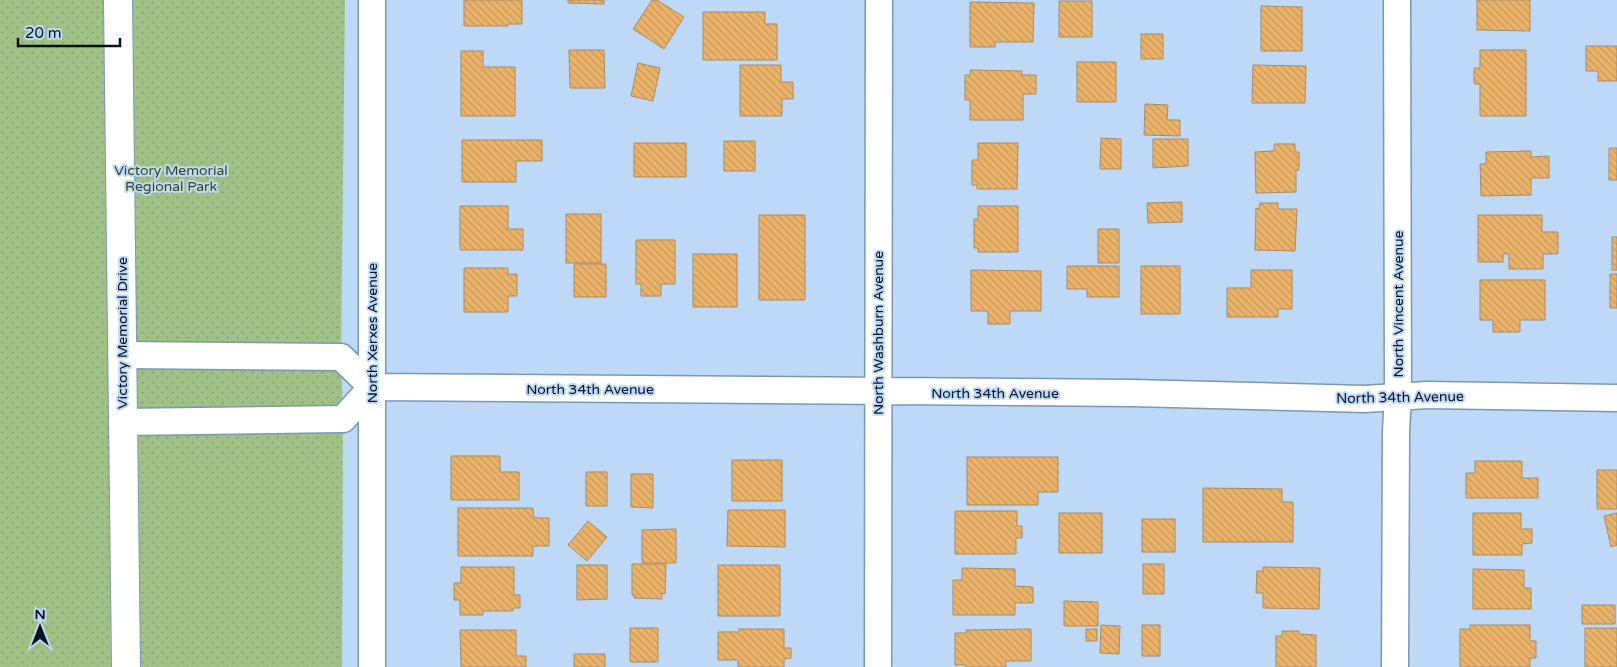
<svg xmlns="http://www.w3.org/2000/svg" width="1617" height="667" viewBox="0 0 1617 667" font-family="'Varela Round',sans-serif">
  <defs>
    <pattern id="green-dots" width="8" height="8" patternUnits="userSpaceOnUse" patternTransform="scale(1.25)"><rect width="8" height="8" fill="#9fc185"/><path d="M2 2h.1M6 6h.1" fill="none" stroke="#87a573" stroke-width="1.8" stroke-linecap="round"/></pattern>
    <pattern id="building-back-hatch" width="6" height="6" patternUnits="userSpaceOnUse" patternTransform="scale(1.25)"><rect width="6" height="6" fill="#ebb36a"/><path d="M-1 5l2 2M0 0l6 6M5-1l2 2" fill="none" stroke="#c8995c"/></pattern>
  </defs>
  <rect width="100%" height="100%" fill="#bed9f8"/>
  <!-- green -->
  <path fill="url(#green-dots)" d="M 0,0 L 345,0 L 341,357 L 343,419 L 342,667 L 0,667 Z"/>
  <!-- building -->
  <path fill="url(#building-back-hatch)" stroke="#aa8b64" d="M 464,0 L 522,0 L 522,24 L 508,24 L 508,26 L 464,26 Z
    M 568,0 L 604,0 L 604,4 L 568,3 Z
    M 652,0 L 657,0 L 684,17 L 664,49 L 633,29 Z
    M 1477,0 L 1530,0 L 1530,31 L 1477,30 Z
    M 1059,1 L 1092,1 L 1092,37 L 1059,37 Z
    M 970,2 L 1034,3 L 1033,42 L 995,42 L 995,47 L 970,47 Z
    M 1261,6 L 1302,7 L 1302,51 L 1261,51 Z
    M 703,12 L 765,12 L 765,24 L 777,24 L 777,60 L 703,60 Z
    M 1141,34 L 1163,34 L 1163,59 L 1141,59 Z
    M 1586,46 L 1617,46 L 1617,81 L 1598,81 L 1598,71 L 1586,71 Z
    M 569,50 L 604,50 L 605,88 L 570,88 Z
    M 1480,50 L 1526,50 L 1526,116 L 1480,116 L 1480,84 L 1474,84 L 1474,68 L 1480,68 Z
    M 461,51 L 483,51 L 483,67 L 515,67 L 515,116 L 461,116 Z
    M 1077,62 L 1116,62 L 1116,102 L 1077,102 Z
    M 638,63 L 660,68 L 653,101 L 631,96 Z
    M 740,65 L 781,65 L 781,82 L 793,82 L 793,99 L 782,99 L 782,116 L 740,116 Z
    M 1253,65 L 1306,66 L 1305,103 L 1252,103 Z
    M 970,70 L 1022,71 L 1022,75 L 1036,75 L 1036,94 L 1023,94 L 1023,120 L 970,120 L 970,100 L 965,100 L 965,75 L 970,75 Z
    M 1145,104 L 1168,105 L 1167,120 L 1180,120 L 1180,136 L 1144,135 Z
    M 1101,138 L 1121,139 L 1121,169 L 1100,169 Z
    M 1153,139 L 1188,139 L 1188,166 L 1153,168 Z
    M 462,140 L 542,140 L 542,161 L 516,161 L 516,182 L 462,182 Z
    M 724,141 L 755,141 L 755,171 L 724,171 Z
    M 634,143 L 686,143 L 686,177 L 634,177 Z
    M 978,143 L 1018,143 L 1017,189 L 977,189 L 977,185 L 972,185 L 972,160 L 978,160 Z
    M 1274,144 L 1295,144 L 1295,152 L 1299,152 L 1299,170 L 1296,170 L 1296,192 L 1256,193 L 1255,152 L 1274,151 Z
    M 1609,148 L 1617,148 L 1617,180 L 1609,180 Z
    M 1531,151 L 1531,157 L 1549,156 L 1549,178 L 1531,178 L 1531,195 L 1481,196 L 1480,164 L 1486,164 L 1486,152 Z
    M 1182,202 L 1182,222 L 1148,223 L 1147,203 Z
    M 1260,203 L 1278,203 L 1278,209 L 1297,209 L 1295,251 L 1255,250 L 1256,208 L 1259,209 Z
    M 460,206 L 508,206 L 508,229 L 523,229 L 523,250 L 460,250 Z
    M 978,206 L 1018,206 L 1018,252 L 978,252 L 978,248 L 974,248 L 974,219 L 978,219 Z
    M 566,214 L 601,214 L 601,263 L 566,263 Z
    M 759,215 L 805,215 L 805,300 L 759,300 Z
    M 1478,215 L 1542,215 L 1542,232 L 1558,232 L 1558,254 L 1543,254 L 1543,269 L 1509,269 L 1509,254 L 1503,254 L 1503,262 L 1478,262 Z
    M 1098,229 L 1119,229 L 1119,263 L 1098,263 Z
    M 1612,237 L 1617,237 L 1617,270 L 1612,270 Z
    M 636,240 L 675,240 L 675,284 L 661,284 L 661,296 L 641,296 L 641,284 L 636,284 Z
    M 693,254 L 737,254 L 737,307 L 693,307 Z
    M 574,264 L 606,264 L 606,297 L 574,297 Z
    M 1067,266 L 1119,266 L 1119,297 L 1087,297 L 1087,289 L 1067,289 Z
    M 1141,266 L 1180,266 L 1180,314 L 1141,314 Z
    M 464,268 L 508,268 L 508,274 L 517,274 L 517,296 L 508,296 L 508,312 L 464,312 Z
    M 971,270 L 1041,271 L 1041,311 L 1010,311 L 1010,324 L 988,324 L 988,311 L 971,311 Z
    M 1251,270 L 1292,270 L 1292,309 L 1278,309 L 1278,317 L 1227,317 L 1227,288 L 1251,288 Z
    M 1610,274 L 1617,274 L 1617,308 L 1610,308 Z
    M 1480,280 L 1545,280 L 1545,320 L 1520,320 L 1520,332 L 1493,332 L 1493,320 L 1480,320 Z
    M 451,456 L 500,456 L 500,472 L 519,472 L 519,500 L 451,500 Z
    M 967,457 L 1058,457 L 1058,492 L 1038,492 L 1038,505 L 967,505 Z
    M 732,460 L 782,460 L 782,501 L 732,501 Z
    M 1475,461 L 1522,461 L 1522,478 L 1538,478 L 1538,498 L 1466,498 L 1466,473 L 1475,473 Z
    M 1597,470 L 1617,470 L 1617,509 L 1597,509 Z
    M 586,472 L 607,472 L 607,506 L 586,506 Z
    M 631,474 L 653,474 L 653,508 L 631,507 Z
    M 1203,488 L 1282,489 L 1282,502 L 1293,502 L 1293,542 L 1203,542 Z
    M 458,508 L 533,508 L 534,518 L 549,518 L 549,546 L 533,546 L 533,556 L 458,556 Z
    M 728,510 L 785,510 L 785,547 L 727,546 Z
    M 955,511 L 1017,511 L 1017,526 L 1022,526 L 1022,538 L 1016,538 L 1016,554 L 955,554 Z
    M 1059,513 L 1102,513 L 1102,553 L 1059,553 Z
    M 1473,513 L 1521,513 L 1521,529 L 1532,529 L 1532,543 L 1522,544 L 1522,555 L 1473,555 Z
    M 1617,513 L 1617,545 L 1611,547 L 1604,516 Z
    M 1142,519 L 1175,519 L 1175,552 L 1142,552 Z
    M 588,521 L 607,537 L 587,561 L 568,545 Z
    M 676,529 L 676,563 L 642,563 L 642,530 Z
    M 632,564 L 666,564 L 665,594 L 662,593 L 662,599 L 634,598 L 635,595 L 632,595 Z
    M 1143,564 L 1164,564 L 1164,594 L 1143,594 Z
    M 577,565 L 607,565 L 607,599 L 577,600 Z
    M 718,565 L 780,565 L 780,616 L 718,616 Z
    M 461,567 L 514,567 L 514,595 L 520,595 L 520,608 L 513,608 L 513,611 L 483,611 L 483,615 L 460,615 L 460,600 L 454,600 L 454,583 L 461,583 Z
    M 1263,567 L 1320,568 L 1319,609 L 1263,608 L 1263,593 L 1256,593 L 1257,571 L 1263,571 Z
    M 962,568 L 1015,569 L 1015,586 L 1033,587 L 1033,603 L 1015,603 L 1015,615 L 953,615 L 953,580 L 962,580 Z
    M 1473,569 L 1524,570 L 1524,588 L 1531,588 L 1531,609 L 1473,609 Z
    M 1064,601 L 1098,602 L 1098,626 L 1064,626 Z
    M 1582,605 L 1615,605 L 1615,624 L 1582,624 Z
    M 1101,625 L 1120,626 L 1119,654 L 1100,653 Z
    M 1142,625 L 1160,625 L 1160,656 L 1142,656 Z
    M 1470,625 L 1530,625 L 1530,641 L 1536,641 L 1536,658 L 1530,658 L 1530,667 L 1460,667 L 1460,629 L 1470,629 Z
    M 630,628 L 658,628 L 658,662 L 630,662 Z
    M 1585,628 L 1617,628 L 1617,667 L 1585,667 Z
    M 739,629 L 784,629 L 784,648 L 791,648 L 791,658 L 784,659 L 784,667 L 738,667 L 738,660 L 718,660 L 718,632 L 739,632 Z
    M 1031,629 L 1031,661 L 1006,661 L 1006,667 L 966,667 L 966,665 L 955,665 L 955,633 L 967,633 L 966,630 Z
    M 1086,629 L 1097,629 L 1097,641 L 1086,641 Z
    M 460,630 L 516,630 L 516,656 L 526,656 L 526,667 L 461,667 Z
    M 1282,631 L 1299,631 L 1299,634 L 1316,635 L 1316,667 L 1276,667 L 1276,636 L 1282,636 Z
    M 574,654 L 605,654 L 605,667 L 574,667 Z"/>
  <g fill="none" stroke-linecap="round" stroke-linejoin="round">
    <defs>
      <path id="street" d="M 372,0 L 372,667
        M 123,355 L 341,357 L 372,387 L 1132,393 L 1365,399 L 1427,395 L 1617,398
        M 123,422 L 343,419 L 372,387
        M 878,667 L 879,0
        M 1395,667 L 1396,431 L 1398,396 L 1397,0"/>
      <path id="secondary" d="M 118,0 L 126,667"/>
    </defs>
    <!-- street casing -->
    <use href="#street" stroke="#7797bb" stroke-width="29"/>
    <!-- secondary casing -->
    <use href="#secondary" stroke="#7797bb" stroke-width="30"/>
    <!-- street -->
    <use href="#street" stroke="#fff" stroke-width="26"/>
    <!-- secondary -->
    <use href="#secondary" stroke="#fff" stroke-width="28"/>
  </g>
  <g text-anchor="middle" stroke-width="4" stroke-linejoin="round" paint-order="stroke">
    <!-- park labels -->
    <g font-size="14" fill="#304b16" stroke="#bed9f8">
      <text x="171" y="175">Victory Memorial<tspan x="171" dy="16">Regional Park</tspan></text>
    </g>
    <!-- street labels -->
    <g font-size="14" fill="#071220" stroke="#bed9f8">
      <text transform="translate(1398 304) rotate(-90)" y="5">North Vincent Avenue</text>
      <text transform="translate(122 333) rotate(-90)" y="5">Victory Memorial Drive</text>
      <text transform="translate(372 333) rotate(-90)" y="5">North Xerxes Avenue</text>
      <text transform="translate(878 333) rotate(-90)" y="5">North Washburn Avenue</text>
      <text x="590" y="394">North 34th Avenue</text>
      <text x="995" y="398">North 34th Avenue</text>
      <text transform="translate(1400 397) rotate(-1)" y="5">North 34th Avenue</text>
    </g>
  </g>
  <!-- north arrow -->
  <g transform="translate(40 627)" stroke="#bed9f8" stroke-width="4" paint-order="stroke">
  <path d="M0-4L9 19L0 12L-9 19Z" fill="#071220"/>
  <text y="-8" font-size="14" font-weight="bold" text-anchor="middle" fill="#071220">N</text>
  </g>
  <!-- scale -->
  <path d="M18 38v8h102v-8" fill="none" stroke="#071220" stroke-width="2.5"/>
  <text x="25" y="38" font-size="15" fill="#071220" stroke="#bed9f8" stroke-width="4" paint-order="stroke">20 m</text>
</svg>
